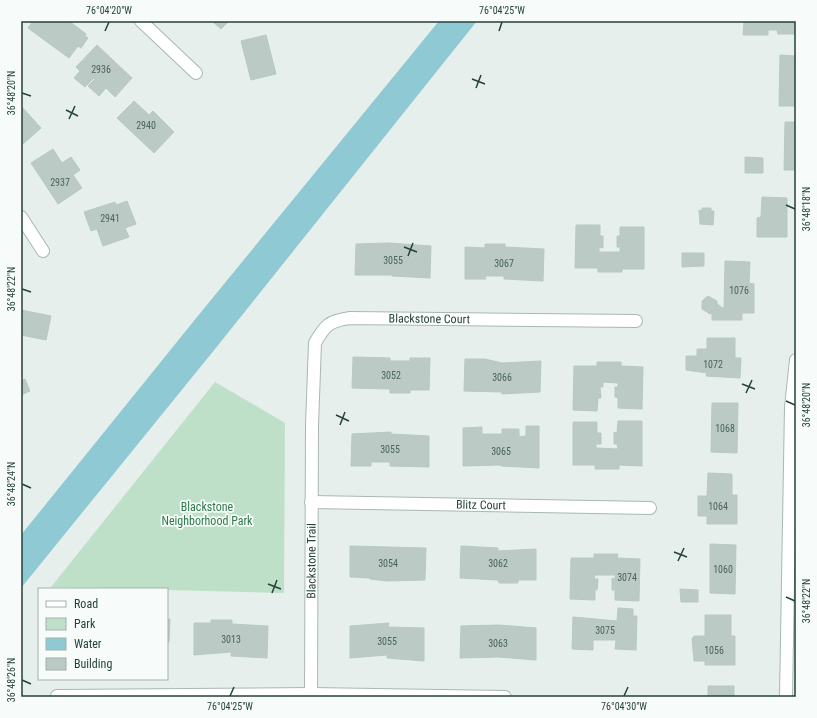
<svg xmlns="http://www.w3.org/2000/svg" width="817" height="718" viewBox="0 0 817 718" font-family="'Roboto Condensed',sans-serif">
  <rect width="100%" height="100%" fill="#e6efeb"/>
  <!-- green -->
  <path fill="#bfe0c8" d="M 215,382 L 285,423 L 284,593 L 167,590 L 167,589 L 51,587 Z"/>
  <!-- water -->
  <path fill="#8ec9d4" d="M 439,21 L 477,21 L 215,349 L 21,588 L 21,535 L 193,322 Z"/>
  <!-- building -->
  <path fill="#bbcac4" stroke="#b8c9c2" d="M 33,21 L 69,21 L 86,34 L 85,36 L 88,38 L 81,48 L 78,46 L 69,58 L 28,28 Z
    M 212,21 L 229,21 L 221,29 Z
    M 744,21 L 796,21 L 796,34 L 778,34 L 777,30 L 768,30 L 768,35 L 743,35 Z
    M 266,35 L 276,74 L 251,80 L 241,41 Z
    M 97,45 L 132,78 L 115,97 L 106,88 L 99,96 L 88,86 L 95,79 L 94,78 L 85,87 L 74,78 L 80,71 L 76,67 Z
    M 780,55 L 796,56 L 796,106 L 779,106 Z
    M 134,101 L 149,115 L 153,111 L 174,132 L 154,153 L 117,118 Z
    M 21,106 L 41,128 L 23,144 L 21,142 Z
    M 785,122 L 796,122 L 796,170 L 784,170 Z
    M 53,149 L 62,163 L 71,157 L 80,170 L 73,175 L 82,188 L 58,204 L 31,163 Z
    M 745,157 L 763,158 L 763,173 L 745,173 Z
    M 762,197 L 787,198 L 787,237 L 757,237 L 757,218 L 761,217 Z
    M 127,201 L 136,224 L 125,228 L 129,237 L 103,246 L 97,229 L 91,231 L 84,212 L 115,202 L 116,205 Z
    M 702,208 L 711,208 L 711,211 L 714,211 L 713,225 L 700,224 L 699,210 L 702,211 Z
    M 576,225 L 600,225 L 600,236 L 603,236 L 603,248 L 599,247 L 599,252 L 620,252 L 620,247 L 617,247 L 617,236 L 620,236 L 620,227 L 644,227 L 644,269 L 622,269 L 622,272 L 598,272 L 598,268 L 575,268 Z
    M 389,243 L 431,246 L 430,278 L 392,276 L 392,275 L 355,275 L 356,244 Z
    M 485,244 L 505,244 L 505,247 L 544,249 L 543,281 L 504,279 L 504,276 L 485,276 L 486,279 L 465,279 L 465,247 L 485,248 Z
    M 682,253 L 704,253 L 704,266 L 682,267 Z
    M 725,261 L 750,262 L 749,283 L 754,284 L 754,313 L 742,313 L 742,320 L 712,320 L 712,313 L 710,314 L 702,309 L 702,301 L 708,296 L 717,301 L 717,304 L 724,309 Z
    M 21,310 L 51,316 L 46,340 L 21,335 Z
    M 707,338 L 735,338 L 735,358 L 741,358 L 740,378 L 706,376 L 707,373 L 686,370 L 686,356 L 697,356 L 697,349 L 707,349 Z
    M 353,357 L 390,358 L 390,361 L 410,361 L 410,358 L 430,358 L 429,390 L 410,390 L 410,393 L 390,393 L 390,389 L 352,388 Z
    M 465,359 L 485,359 L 502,363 L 541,361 L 540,392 L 502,394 L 502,392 L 464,391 Z
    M 597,362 L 621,362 L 621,366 L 643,367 L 642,409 L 618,408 L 618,398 L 615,397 L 615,387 L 618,387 L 618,383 L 603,382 L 603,387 L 600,387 L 601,398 L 598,398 L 597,411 L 573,410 L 574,366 L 597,366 Z
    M 25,379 L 30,391 L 21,395 L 21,381 Z
    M 712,403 L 738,403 L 737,453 L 711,452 Z
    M 618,421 L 642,421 L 642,466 L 619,465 L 619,469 L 595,469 L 595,465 L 573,465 L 573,422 L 597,422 L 597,433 L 601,433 L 601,444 L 596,444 L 596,448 L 618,449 L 617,444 L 614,444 L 614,432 L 617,433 Z
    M 526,426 L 539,426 L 539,468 L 501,466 L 500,465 L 463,466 L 463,428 L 482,427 L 482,434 L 502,434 L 502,429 L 519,429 L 519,437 L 526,436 Z
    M 391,432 L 391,434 L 429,436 L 429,467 L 390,466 L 390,462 L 371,462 L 371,466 L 351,466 L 352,434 Z
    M 708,473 L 732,474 L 732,495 L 737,495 L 737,524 L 707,524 L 707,516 L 698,516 L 698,496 L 707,496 Z
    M 710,544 L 736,545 L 735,594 L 710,593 Z
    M 350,546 L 426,548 L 425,580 L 387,581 L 370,579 L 370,578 L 350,577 Z
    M 461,546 L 498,548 L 498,551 L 536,549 L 536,580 L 518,580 L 518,583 L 499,583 L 498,580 L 460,578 Z
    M 594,554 L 618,554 L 617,558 L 640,559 L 639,601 L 615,600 L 615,590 L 612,590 L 612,578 L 615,579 L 615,575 L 595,575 L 594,579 L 598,579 L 597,590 L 595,590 L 595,600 L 570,599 L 571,558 L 594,558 Z
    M 680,589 L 698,590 L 698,602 L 681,602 Z
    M 618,608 L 633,609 L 633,616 L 637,616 L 636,650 L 615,649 L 616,640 L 593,640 L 593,650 L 572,649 L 573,617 L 617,621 Z
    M 705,615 L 731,615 L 731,636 L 735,636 L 735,665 L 705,665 L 705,661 L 694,661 L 692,639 L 694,636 L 705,636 Z
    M 167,619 L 170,619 L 169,642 L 167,642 Z
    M 211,620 L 232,620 L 232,624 L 268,626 L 267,658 L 231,656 L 231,652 L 194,655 L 194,623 L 211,623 Z
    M 389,623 L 388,627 L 424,628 L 424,661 L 387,658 L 387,655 L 350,658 L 350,626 Z
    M 499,625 L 536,628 L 536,660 L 498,657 L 460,658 L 461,626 Z
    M 708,686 L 734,686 L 734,697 L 708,697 Z"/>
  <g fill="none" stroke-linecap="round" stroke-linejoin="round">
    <defs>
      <g id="minor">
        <path d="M 141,21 L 196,73"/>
        <path d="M 21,217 L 43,251"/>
        <path id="s1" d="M 311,502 L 650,508"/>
        <path d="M 57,696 L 311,694 L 505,697"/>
        <path id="s2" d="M 311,697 L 312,425 L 315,343 C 325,325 329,321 350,318 L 636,321"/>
        <path d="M 786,697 L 791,407 L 796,360"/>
      </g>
    </defs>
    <!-- minor casing -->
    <use href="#minor" stroke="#a8b8b2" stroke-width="14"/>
    <!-- minor -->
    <use href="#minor" stroke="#fff" stroke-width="12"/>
  </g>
  <!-- ticks -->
  <path fill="none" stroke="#24423a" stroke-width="1.5" d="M 105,31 L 109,22M 499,31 L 502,22M 472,79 L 485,84M 476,88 L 481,75M 22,93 L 31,96M 66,110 L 78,116M 69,119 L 75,106M 786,205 L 795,209M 404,247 L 417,252M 408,256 L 413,243M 22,289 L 31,292M 742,384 L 755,389M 746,393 L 752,380M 786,401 L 795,405M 336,415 L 349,421M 340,425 L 345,412M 22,484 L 31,488M 674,552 L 687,557M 678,561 L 684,548M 268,584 L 281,589M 272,593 L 277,580M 786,597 L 795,601M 22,680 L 31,684M 230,696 L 234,687M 624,696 L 628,687"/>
  <g text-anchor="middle" stroke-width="3.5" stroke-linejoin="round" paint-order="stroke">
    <!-- number labels -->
    <g font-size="10" fill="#4a645c">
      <text x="101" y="73">2936</text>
      <text x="146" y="129">2940</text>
      <text x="60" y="186">2937</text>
      <text x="110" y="222">2941</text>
      <text x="393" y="264">3055</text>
      <text x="504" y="267">3067</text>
      <text x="739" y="294">1076</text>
      <text x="713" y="368">1072</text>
      <text x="391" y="379">3052</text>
      <text x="502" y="381">3066</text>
      <text x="725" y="432">1068</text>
      <text x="390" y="453">3055</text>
      <text x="501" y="455">3065</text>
      <text x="718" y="510">1064</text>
      <text x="388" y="567">3054</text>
      <text x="498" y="567">3062</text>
      <text x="723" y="573">1060</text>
      <text x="627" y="581">3074</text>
      <text x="605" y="634">3075</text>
      <text x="231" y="643">3013</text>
      <text x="387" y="645">3055</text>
      <text x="498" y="647">3063</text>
      <text x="714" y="654">1056</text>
    </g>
    <!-- street labels -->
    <g font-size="12" fill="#24423a" stroke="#f7fbf9">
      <text dy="4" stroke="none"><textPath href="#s2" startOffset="479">Blackstone Court</textPath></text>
      <text dy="4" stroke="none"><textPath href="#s1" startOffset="170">Blitz Court</textPath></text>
      <text dy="4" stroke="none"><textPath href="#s2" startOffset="136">Blackstone Trail</textPath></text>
    </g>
    <!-- park labels -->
    <g font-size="12" fill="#2d7a4b" stroke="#f7fbf9">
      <text x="207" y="511">Blackstone<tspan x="207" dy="14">Neighborhood Park</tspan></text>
    </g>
  </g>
  <!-- border -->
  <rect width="817" height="718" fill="none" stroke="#f7fbf9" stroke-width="44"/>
  <!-- legend -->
  <rect x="38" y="588" width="130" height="92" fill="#f7fbf9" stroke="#a3b1ad"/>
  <rect x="46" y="601" width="20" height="6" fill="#ffffff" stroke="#a3b1ad"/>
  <text x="74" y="608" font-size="12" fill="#24423a">Road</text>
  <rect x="46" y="618" width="20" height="12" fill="#bfe0c8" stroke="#a3b1ad"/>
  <text x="74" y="628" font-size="12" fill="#24423a">Park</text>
  <rect x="46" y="638" width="20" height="12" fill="#8ec9d4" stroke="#a3b1ad"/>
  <text x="74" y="648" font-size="12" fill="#24423a">Water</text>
  <rect x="46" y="658" width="20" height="12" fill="#bbcac4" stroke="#a3b1ad"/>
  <text x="74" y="668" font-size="12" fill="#24423a">Building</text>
  <rect x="22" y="22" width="773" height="674" fill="none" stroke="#24423a" stroke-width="1.5"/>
  <g font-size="10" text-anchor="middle" fill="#24423a">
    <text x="109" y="14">76°04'20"W</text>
    <text x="502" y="14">76°04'25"W</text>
    <text transform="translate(11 93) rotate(-90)" y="4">36°48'20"N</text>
    <text transform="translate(806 209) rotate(-90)" y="4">36°48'18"N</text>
    <text transform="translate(11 289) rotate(-90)" y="4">36°48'22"N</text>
    <text transform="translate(806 405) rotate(-90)" y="4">36°48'20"N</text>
    <text transform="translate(11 484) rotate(-90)" y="4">36°48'24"N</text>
    <text transform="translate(806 601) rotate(-90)" y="4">36°48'22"N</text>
    <text transform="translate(11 680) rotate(-90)" y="4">36°48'26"N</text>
    <text x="230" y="710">76°04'25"W</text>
    <text x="624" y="710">76°04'30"W</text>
  </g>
</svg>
